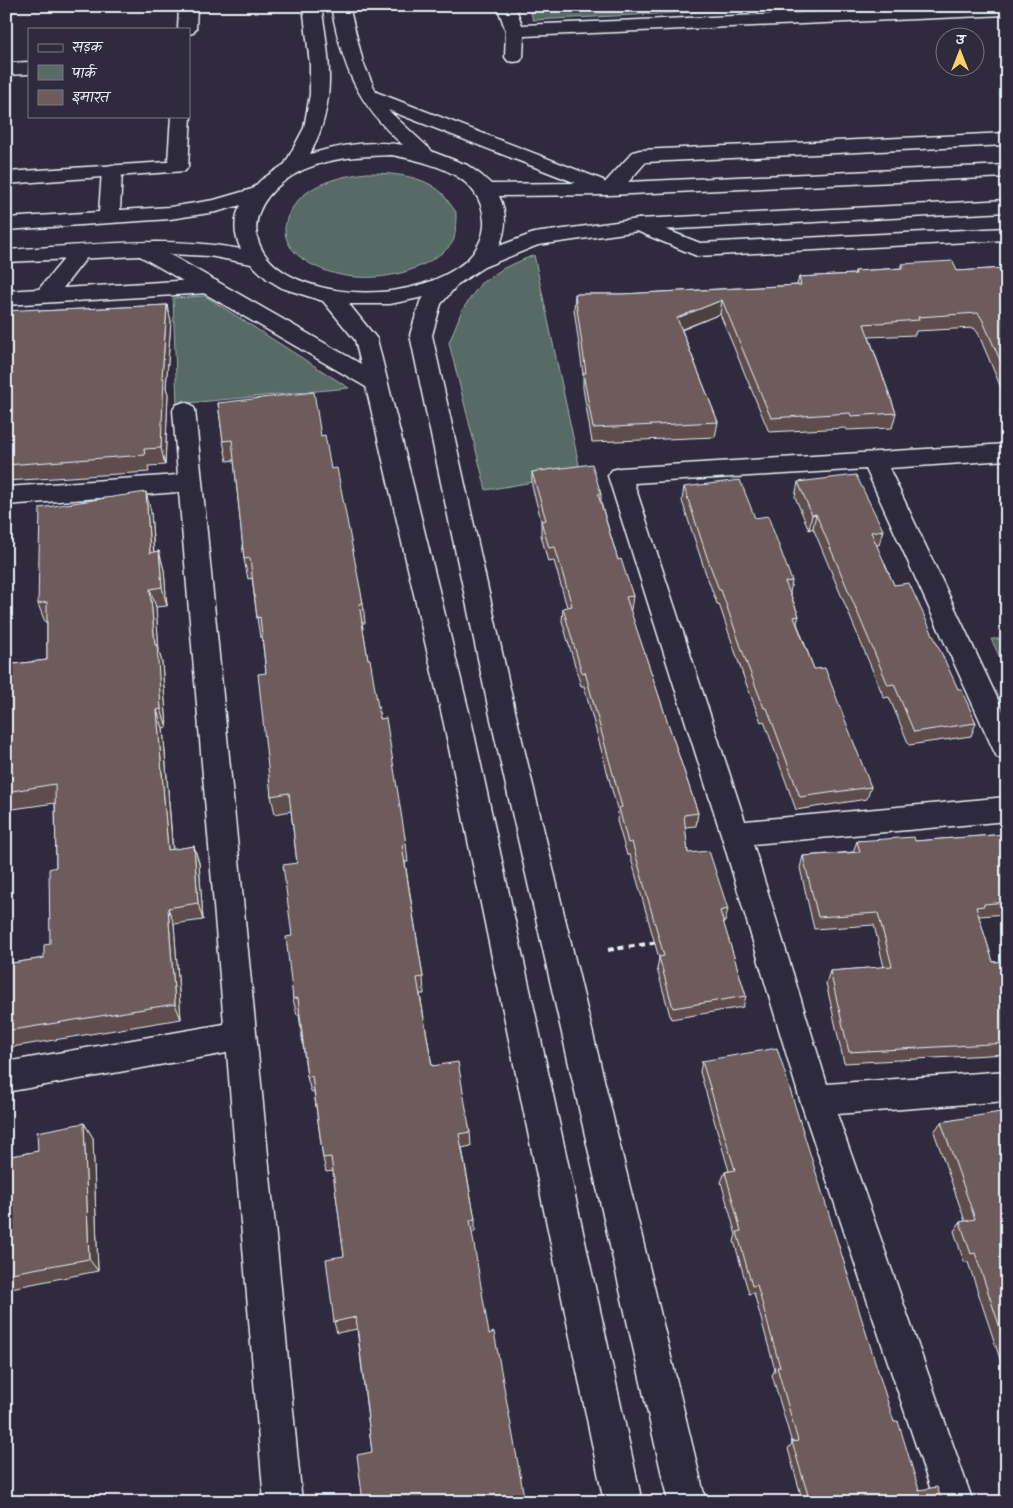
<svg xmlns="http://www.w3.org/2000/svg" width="1013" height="1508" viewBox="0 0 1013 1508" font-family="Kalam,'Playpen Sans Deva',sans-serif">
  <rect width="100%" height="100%" fill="#2f2a3d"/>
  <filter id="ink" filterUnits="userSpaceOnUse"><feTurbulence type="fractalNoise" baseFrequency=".02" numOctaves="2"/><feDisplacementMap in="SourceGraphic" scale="10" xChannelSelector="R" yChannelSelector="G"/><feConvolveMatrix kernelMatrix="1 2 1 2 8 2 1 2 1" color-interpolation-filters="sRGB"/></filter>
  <g filter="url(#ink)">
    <!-- green -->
    <path fill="#586b65" stroke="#a0aeae" d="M 529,6 L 734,6 L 736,10 L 533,20 Z
      M 367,173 C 391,173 423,175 442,193 C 447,199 451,206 456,212 C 456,220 456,230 454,239 C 452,246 442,253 436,257 C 413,273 384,279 356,277 C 320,275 264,249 293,207 C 308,184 340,176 367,173 Z
      M 534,255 L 581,474 L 486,490 L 449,343 L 462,310 L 481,283 L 504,268 Z
      M 205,296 L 349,388 L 177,404 L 173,298 Z
      M 991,639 L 1007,639 L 1007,672 Z"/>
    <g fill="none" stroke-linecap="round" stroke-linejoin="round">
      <defs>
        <path id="street" d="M 179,6 L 197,6 L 196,29 L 193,33 L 189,34 L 189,29 L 178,29 Z
          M 497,6 L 515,6 L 522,25 L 970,6 L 1007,6 L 1007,15 L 524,36 L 523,57 L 520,61 L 514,62 L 508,61 L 505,57 L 506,31 Z
          M 29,62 L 29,74 L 6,75 L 6,63 Z
          M 189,113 L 191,116 L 188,167 L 185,171 L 6,184 L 6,172 L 168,162 L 171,116 L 189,116 Z
          M 1007,133 L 1007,145 L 646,162 C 634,174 620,198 602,193 L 599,189 L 633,152 L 640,150 Z
          M 639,219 L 700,243 L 1007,228 L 1007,240 L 697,256 L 632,229 L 629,225 L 632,221 Z
          M 81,246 L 88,247 L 91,252 L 63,288 L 209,279 L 217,281 L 220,286 L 217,291 L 209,293 L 6,305 L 6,291 L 39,289 L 74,247 Z
          M 184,402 L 192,405 L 195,410 L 302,1502 L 264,1502 L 227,1053 L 6,1092 L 6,1062 L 224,1024 L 179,492 L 6,505 L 6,487 L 178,475 L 173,410 L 176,405 Z
          M 1007,444 L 1007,460 L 889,468 L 1007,719 L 1007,760 L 997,757 L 993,749 L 866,469 L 634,483 L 745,821 L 1007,797 L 1007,821 L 753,844 L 827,1084 L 1007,1071 L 1007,1101 L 837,1114 L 973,1502 L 935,1502 L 800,1100 L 721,834 L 608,476 L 612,470 L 620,468 Z"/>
        <path id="secondary" d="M 303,6 L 321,6 C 330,61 337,103 310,154 C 339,145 373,140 403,145 C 356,103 343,67 331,6 L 349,6 L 363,62 L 376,92 L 603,180 L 605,183 L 1007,165 L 1007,177 L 609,195 L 499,196 C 507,213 507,229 499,246 L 534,233 L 639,219 L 1007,200 L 1007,212 L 639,231 L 538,245 L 484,267 L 458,284 L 441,304 L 432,335 L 515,711 L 706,1502 L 668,1502 L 489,711 L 410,335 L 420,302 L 424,297 L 390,304 L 349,304 L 377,339 L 472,724 L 642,1502 L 604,1502 L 444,724 L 366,387 L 140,256 L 6,262 L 6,250 C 84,246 164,235 241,249 C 234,236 233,218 241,205 L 216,212 L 170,219 L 6,230 L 6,218 L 99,212 L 102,171 L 105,167 L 112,165 L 119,167 L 122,171 L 120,210 L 170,207 L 214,200 L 252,189 L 261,180 L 285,164 L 304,128 L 310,94 L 310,64 ZM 388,110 L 576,183 L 491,184 L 481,175 L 467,165 L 433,152 ZM 392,155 C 431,163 482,174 484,221 C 485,236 476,252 466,261 C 425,295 356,300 307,283 C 239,259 241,200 303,170 C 332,157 361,156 392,155 ZM 169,254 L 209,256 L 251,264 L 267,279 L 282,288 L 323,301 L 355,340 L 361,364 Z"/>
      </defs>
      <!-- street casing -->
      <use href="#street" stroke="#e8f1f8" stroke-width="3"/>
      <!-- secondary casing -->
      <use href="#secondary" stroke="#e8f1f8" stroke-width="3"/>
      <!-- path -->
      <path stroke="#e8f1f8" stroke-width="4" stroke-dasharray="6 4.5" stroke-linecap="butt" d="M 608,950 L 659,942"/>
      <!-- street -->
      <use href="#street" fill="#2f2a3d" fill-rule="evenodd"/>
      <!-- secondary -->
      <use href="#secondary" fill="#2f2a3d" fill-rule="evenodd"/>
    </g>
    <!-- wall -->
    <path fill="#5f4e4e" stroke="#e8f1f8" d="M 902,264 L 957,271 L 1007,268 L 1007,402 L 978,333 L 974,328 L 916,331 L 915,335 L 869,337 L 896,413 L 892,428 L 847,430 L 846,428 L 769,432 L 720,314 L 682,330 L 718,422 L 715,437 L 592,442 L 583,388 L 583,374 L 574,309 L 575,294 L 622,294 L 797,285 L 799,277 L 854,274 L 855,271 L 901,268 Z
      M 167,305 L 171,321 L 166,388 L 168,394 L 165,465 L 148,466 L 149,472 L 6,481 L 6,311 L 40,311 Z
      M 218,403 L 321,436 L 331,469 L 363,603 L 365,623 L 362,623 L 368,659 L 406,844 L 408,862 L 405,862 L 423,977 L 424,994 L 420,994 L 432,1066 L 470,1132 L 471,1146 L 462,1148 L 475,1219 L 475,1232 L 472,1232 L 372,1452 L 357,1329 L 337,1333 L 334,1322 L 344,1256 L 333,1171 L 326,1172 L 323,1158 L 314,1092 L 311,1092 L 307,1077 L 299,1014 L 297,1015 L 293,999 L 292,936 L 297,863 L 291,811 L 275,814 L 271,796 L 266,673 L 262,637 L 260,637 L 257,618 L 252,578 L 248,579 L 244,559 L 234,460 L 227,461 L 223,441 Z
      M 532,472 L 601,494 L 601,503 L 618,560 L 633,596 L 631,610 L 630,610 L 698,813 L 696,826 L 685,827 L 688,853 L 728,909 L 725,922 L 723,922 L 746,996 L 743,1007 L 671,1019 L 657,969 L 659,958 L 630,855 L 627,855 L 617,821 L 618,812 L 584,686 L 581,686 L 562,621 L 563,608 L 567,607 L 554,561 L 548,562 L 541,535 L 541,520 L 532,486 Z
      M 798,482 L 883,530 L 879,545 L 876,545 L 894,585 L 958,689 L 976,723 L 971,736 L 909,745 L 889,697 L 884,698 L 813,528 L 809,530 L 795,497 Z
      M 684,487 L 755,518 L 792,581 L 790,593 L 799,616 L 797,623 L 814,669 L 871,787 L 867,799 L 796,810 L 764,721 L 761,722 L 744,678 L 719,604 L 717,604 L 705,571 L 682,501 Z
      M 151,512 L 154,552 L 159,551 L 164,570 L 167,606 L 156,607 L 159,651 L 162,663 L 167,727 L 163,728 L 173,850 L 194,846 L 199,863 L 203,920 L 174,924 L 181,1019 L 6,1048 L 6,964 L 44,958 L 50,944 L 56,867 L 55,803 L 6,810 L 6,665 L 47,660 L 47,622 L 45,622 L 38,604 Z
      M 1007,834 L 1007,914 L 979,916 L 979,917 L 993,962 L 1007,961 L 1007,1054 L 844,1063 L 826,983 L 830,971 L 884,967 L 874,925 L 814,929 L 800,868 L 803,856 L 853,852 L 857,841 L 915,841 Z
      M 702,1061 L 894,1422 L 919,1490 L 941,1498 L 947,1502 L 803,1502 L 788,1449 L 792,1443 L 772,1375 L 775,1370 L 754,1293 L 749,1294 L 734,1241 L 736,1235 L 721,1182 L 725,1172 L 729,1171 L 700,1072 Z
      M 1007,1112 L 1007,1380 L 968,1262 L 964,1262 L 954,1231 L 960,1222 L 965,1221 L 934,1132 L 941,1122 Z
      M 84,1123 L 93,1138 L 98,1271 L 6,1289 L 6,1157 L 38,1151 Z"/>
    <!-- shaded-wall -->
    <path fill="#4d4040" stroke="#e8f1f8" d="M 722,300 L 720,314 L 675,332 L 677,318 Z
      M 167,305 L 171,321 L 166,388 L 168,394 L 165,465 L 161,448 L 162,378 Z
      M 146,492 L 151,512 L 155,572 L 150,553 Z
      M 816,514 L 813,528 L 809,530 L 812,515 Z
      M 159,551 L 164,570 L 167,606 L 162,587 Z
      M 150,589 L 156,607 L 159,651 L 162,663 L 167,727 L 161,709 L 155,645 Z
      M 157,710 L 163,728 L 174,867 L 168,850 Z
      M 194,846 L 199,863 L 203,920 L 198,903 Z
      M 168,908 L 174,924 L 181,1019 L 175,1004 Z
      M 84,1123 L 93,1138 L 98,1271 L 89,1259 Z"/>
    <!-- building -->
    <path fill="#6e5b5b" stroke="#e8f1f8" d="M 953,261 L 957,271 L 1007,268 L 1007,376 L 982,319 L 978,313 L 918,317 L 919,320 L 864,324 L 896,413 L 851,416 L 850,413 L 771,418 L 722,300 L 677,318 L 718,422 L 593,428 L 583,373 L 586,373 L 575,294 L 622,294 L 801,285 L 799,277 L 856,274 L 855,271 L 904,268 L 902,264 Z
      M 167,305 L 162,378 L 164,378 L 161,448 L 144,449 L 145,455 L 6,465 L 6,311 L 39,309 L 39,311 Z
      M 314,392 L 321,436 L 325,435 L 331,469 L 337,468 L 363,603 L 359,604 L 368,659 L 370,659 L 380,719 L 386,718 L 406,844 L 402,845 L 423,977 L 417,978 L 432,1066 L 458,1062 L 470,1132 L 459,1134 L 475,1219 L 470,1220 L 489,1334 L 494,1332 L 525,1502 L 363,1502 L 357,1455 L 372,1452 L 356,1317 L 334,1322 L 326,1259 L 344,1256 L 331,1157 L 323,1158 L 312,1076 L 307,1077 L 298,998 L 293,999 L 286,937 L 292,936 L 283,865 L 297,863 L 289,793 L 271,796 L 258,674 L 266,673 L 260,617 L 257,618 L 250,558 L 244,559 L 232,440 L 223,441 L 218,403 Z
      M 592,464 L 601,494 L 598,494 L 618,560 L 621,559 L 633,596 L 626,597 L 698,813 L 684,815 L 688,853 L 709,851 L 728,909 L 720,911 L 746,996 L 673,1008 L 659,957 L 664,956 L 632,842 L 628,843 L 619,808 L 622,807 L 585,672 L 582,673 L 563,608 L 572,606 L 555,547 L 549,548 L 541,521 L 546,520 L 532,472 Z
      M 856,475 L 883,530 L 871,532 L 894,585 L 909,583 L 958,689 L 961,689 L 976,723 L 914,732 L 894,684 L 888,685 L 816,514 L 812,515 L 798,482 Z
      M 740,480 L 755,518 L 768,516 L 792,581 L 785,582 L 799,616 L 794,617 L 814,669 L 825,668 L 871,787 L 800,797 L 767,708 L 764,708 L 747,664 L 721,590 L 719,590 L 707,557 L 684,487 Z
      M 146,492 L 150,553 L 159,551 L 162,587 L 150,589 L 155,645 L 157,645 L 161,709 L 157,710 L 168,850 L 194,846 L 198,903 L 168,908 L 175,1004 L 6,1031 L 6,964 L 44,958 L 44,945 L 50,944 L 49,869 L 56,867 L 55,784 L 6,792 L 6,665 L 47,660 L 47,602 L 38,604 L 40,508 Z
      M 1007,834 L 1007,902 L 984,904 L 984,906 L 976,907 L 993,962 L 1007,961 L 1007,1043 L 849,1052 L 830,971 L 892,966 L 878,913 L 818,917 L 803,856 L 860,852 L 857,841 L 914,837 L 915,841 Z
      M 777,1048 L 894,1422 L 898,1421 L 919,1490 L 937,1487 L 941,1498 L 946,1498 L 947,1502 L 810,1502 L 792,1442 L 798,1441 L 777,1367 L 780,1367 L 757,1285 L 752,1286 L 737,1232 L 741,1231 L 725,1172 L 735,1170 L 702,1061 Z
      M 1006,1111 L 1007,1112 L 1007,1349 L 975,1253 L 971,1254 L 960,1222 L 975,1219 L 941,1122 Z
      M 84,1123 L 89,1259 L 6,1274 L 6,1157 L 38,1151 L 37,1132 Z"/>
  </g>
  <!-- margin -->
  <rect width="1013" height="1508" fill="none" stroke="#2f2a3d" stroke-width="25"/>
  <rect x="12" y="12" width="988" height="1483" fill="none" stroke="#e8f1f8" stroke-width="2" filter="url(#ink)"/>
  <!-- legend -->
  <rect x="28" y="28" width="162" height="90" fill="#2f2a3d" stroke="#797a88"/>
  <rect x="38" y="44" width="25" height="8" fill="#2f2a3d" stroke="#797a88"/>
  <text x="72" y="52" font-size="15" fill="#e8f1f8">सड़क</text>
  <rect x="38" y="65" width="25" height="15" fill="#586b65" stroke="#797a88"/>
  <text x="72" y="78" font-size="15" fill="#e8f1f8">पार्क</text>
  <rect x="38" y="90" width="25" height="15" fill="#6e5b5b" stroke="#797a88"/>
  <text x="72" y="102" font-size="15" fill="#e8f1f8">इमारत</text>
  <!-- north arrow -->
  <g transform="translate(960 52)"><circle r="24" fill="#2f2a3d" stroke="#797a88"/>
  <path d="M0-4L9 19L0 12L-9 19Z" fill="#ffd166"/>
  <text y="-8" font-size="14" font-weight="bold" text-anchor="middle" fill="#e8f1f8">उ</text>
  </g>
</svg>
